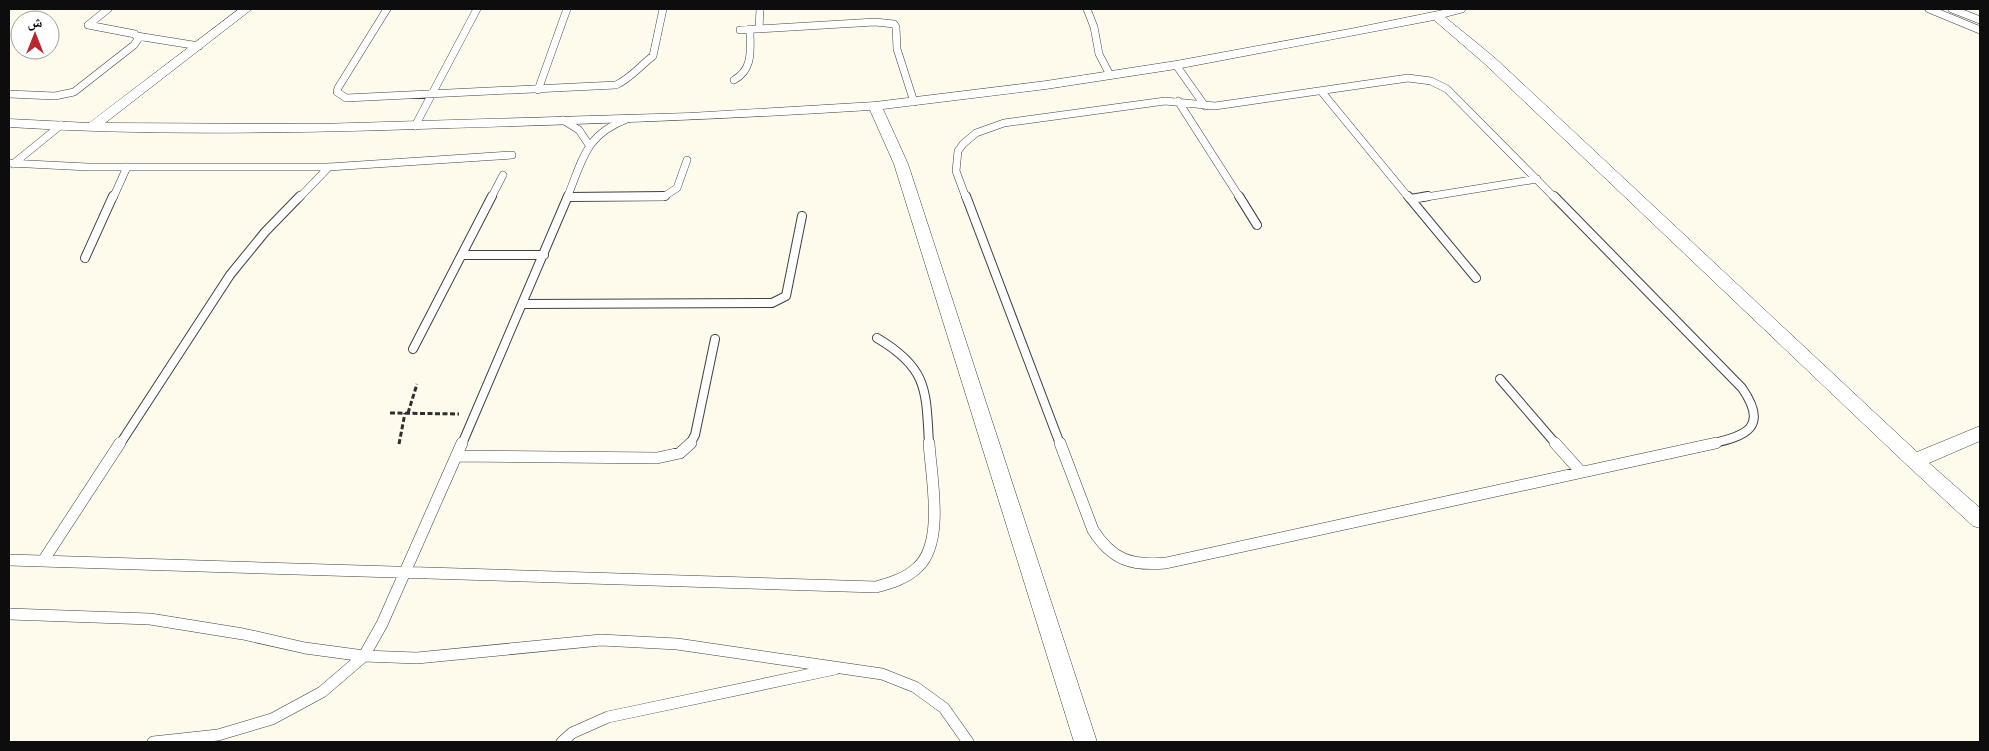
<svg xmlns="http://www.w3.org/2000/svg" width="1989" height="751" viewBox="0 0 1989 751" font-family="'Zilla Slab','Noto Naskh Arabic',serif">
  <rect width="100%" height="100%" fill="#fefbed"/>
  <g fill="none" stroke-linecap="round" stroke-linejoin="round">
    <defs>
      <path id="lane-far2" d="M 387,9 L 338,88 L 337,92 L 346,98 L 616,85 C 631,78 640,66 653,56 L 663,9
        M 1087,9 L 1094,27 L 1099,54 L 1110,75
        M 1929,9 L 1980,30
        M 1952,9 L 1980,20
        M 759,29 L 760,9
        M 740,30 L 875,22 L 894,24 L 896,27 L 897,49 L 914,102
        M 137,36 L 199,46
        M 1176,65 L 1205,106
        M 734,80 C 754,69 750,49 750,29
        M 538,90 L 567,9
        M 1321,91 L 1409,198
        M 9,94 L 55,96 L 74,92 L 134,45 L 138,39 L 135,34 L 88,25 L 108,9
        M 1178,101 L 1240,198
        M 563,120 L 579,130 L 589,145
        M 415,126 L 477,9
        M 9,163 L 88,167 L 329,167 L 512,155
        M 13,164 L 61,125
        M 569,197 L 663,197 L 677,188 L 687,160
        M 113,198 L 127,167
        M 299,198 L 329,167
        M 491,198 L 503,175
        M 567,198 C 583,159 585,135 627,119
        M 966,198 L 956,171 L 958,151 L 963,144 L 976,133 L 1004,123 L 1165,101 L 1215,106 L 1408,78 L 1431,81 L 1447,89 L 1555,198
        M 1420,198 L 1537,179"/>
      <path id="lane-far1" d="M 966,196 L 1060,444
        M 1239,196 L 1257,225
        M 1408,196 L 1476,278
        M 1554,196 L 1742,388 C 1769,427 1747,436 1710,444
        M 569,197 L 665,196
        M 1411,199 L 1428,196
        M 462,255 L 544,255
        M 85,258 L 113,196
        M 523,304 L 772,303 L 786,296 L 802,216
        M 877,338 C 928,368 926,390 929,444
        M 413,349 L 492,196
        M 1500,379 L 1556,444
        M 120,444 L 230,275 L 265,232 L 300,196
        M 462,444 L 568,196
        M 690,444 L 695,435 L 715,339"/>
      <path id="lane" d="M 1060,443 L 1093,530 C 1112,560 1131,566 1166,563 L 1716,443
        M 1555,443 L 1581,472
        M 456,456 L 657,458 L 680,453 L 691,443
        M 9,560 L 876,587 C 891,583 907,578 918,567 C 945,542 931,476 929,443
        M 43,561 L 120,443
        M 9,614 L 150,619 L 243,634 L 305,648 L 364,656 L 417,658 L 601,640 L 677,644 L 882,674 L 915,687 L 944,708 L 968,742
        M 153,742 L 218,735 L 272,719 L 322,692 L 364,656 L 382,624 L 462,443
        M 562,742 L 572,733 L 608,717 L 835,669"/>
      <path id="street" d="M 239,9 L 252,9 L 105,123 L 319,124 L 690,113 L 875,102 L 1046,81 L 1176,61 L 1355,28 L 1448,9 L 1466,9 L 1464,12 L 1445,17 L 1495,58 L 1917,452 L 1980,426 L 1980,441 L 1929,463 L 1980,508 L 1980,528 L 1973,526 L 1908,466 L 1485,64 L 1434,20 L 1176,69 L 1046,89 L 883,109 L 908,164 L 1097,742 L 1074,742 L 894,164 L 870,110 C 730,119 591,124 450,128 C 303,133 156,136 9,127 L 9,119 L 89,123 Z"/>
    </defs>
    <!-- lane-far2 casing -->
    <use href="#lane-far2" stroke="#404040" stroke-width="8"/>
    <!-- lane-far1 casing -->
    <use href="#lane-far1" stroke="#404040" stroke-width="10"/>
    <!-- lane casing -->
    <use href="#lane" stroke="#404040" stroke-width="12"/>
    <!-- street casing -->
    <use href="#street" stroke="#404040" stroke-width="1"/>
    <!-- path -->
    <path stroke="#2f2f2f" stroke-width="3" stroke-dasharray="5 2.5" stroke-linecap="butt" d="M 390,413 L 459,414
      M 408,413 L 417,384
      M 399,444 L 405,413"/>
    <!-- lane-far2 -->
    <use href="#lane-far2" stroke="#fff" stroke-width="7"/>
    <!-- lane-far1 -->
    <use href="#lane-far1" stroke="#fff" stroke-width="8"/>
    <!-- lane -->
    <use href="#lane" stroke="#fff" stroke-width="11"/>
    <!-- street -->
    <use href="#street" fill="#fff" fill-rule="evenodd"/>
  </g>
  <!-- border -->
  <rect width="1989" height="751" fill="none" stroke="#0d0d0d" stroke-width="20"/>
  <!-- north arrow -->
  <g transform="translate(35 35)"><circle r="24" fill="#ffffff" stroke="#9e9e9e"/>
  <path d="M0-4L9 19L0 12L-9 19Z" fill="#b8292d"/>
  <text y="-8" font-size="14" font-weight="bold" text-anchor="middle" fill="#0d0d0d">ش</text>
  </g>
</svg>
